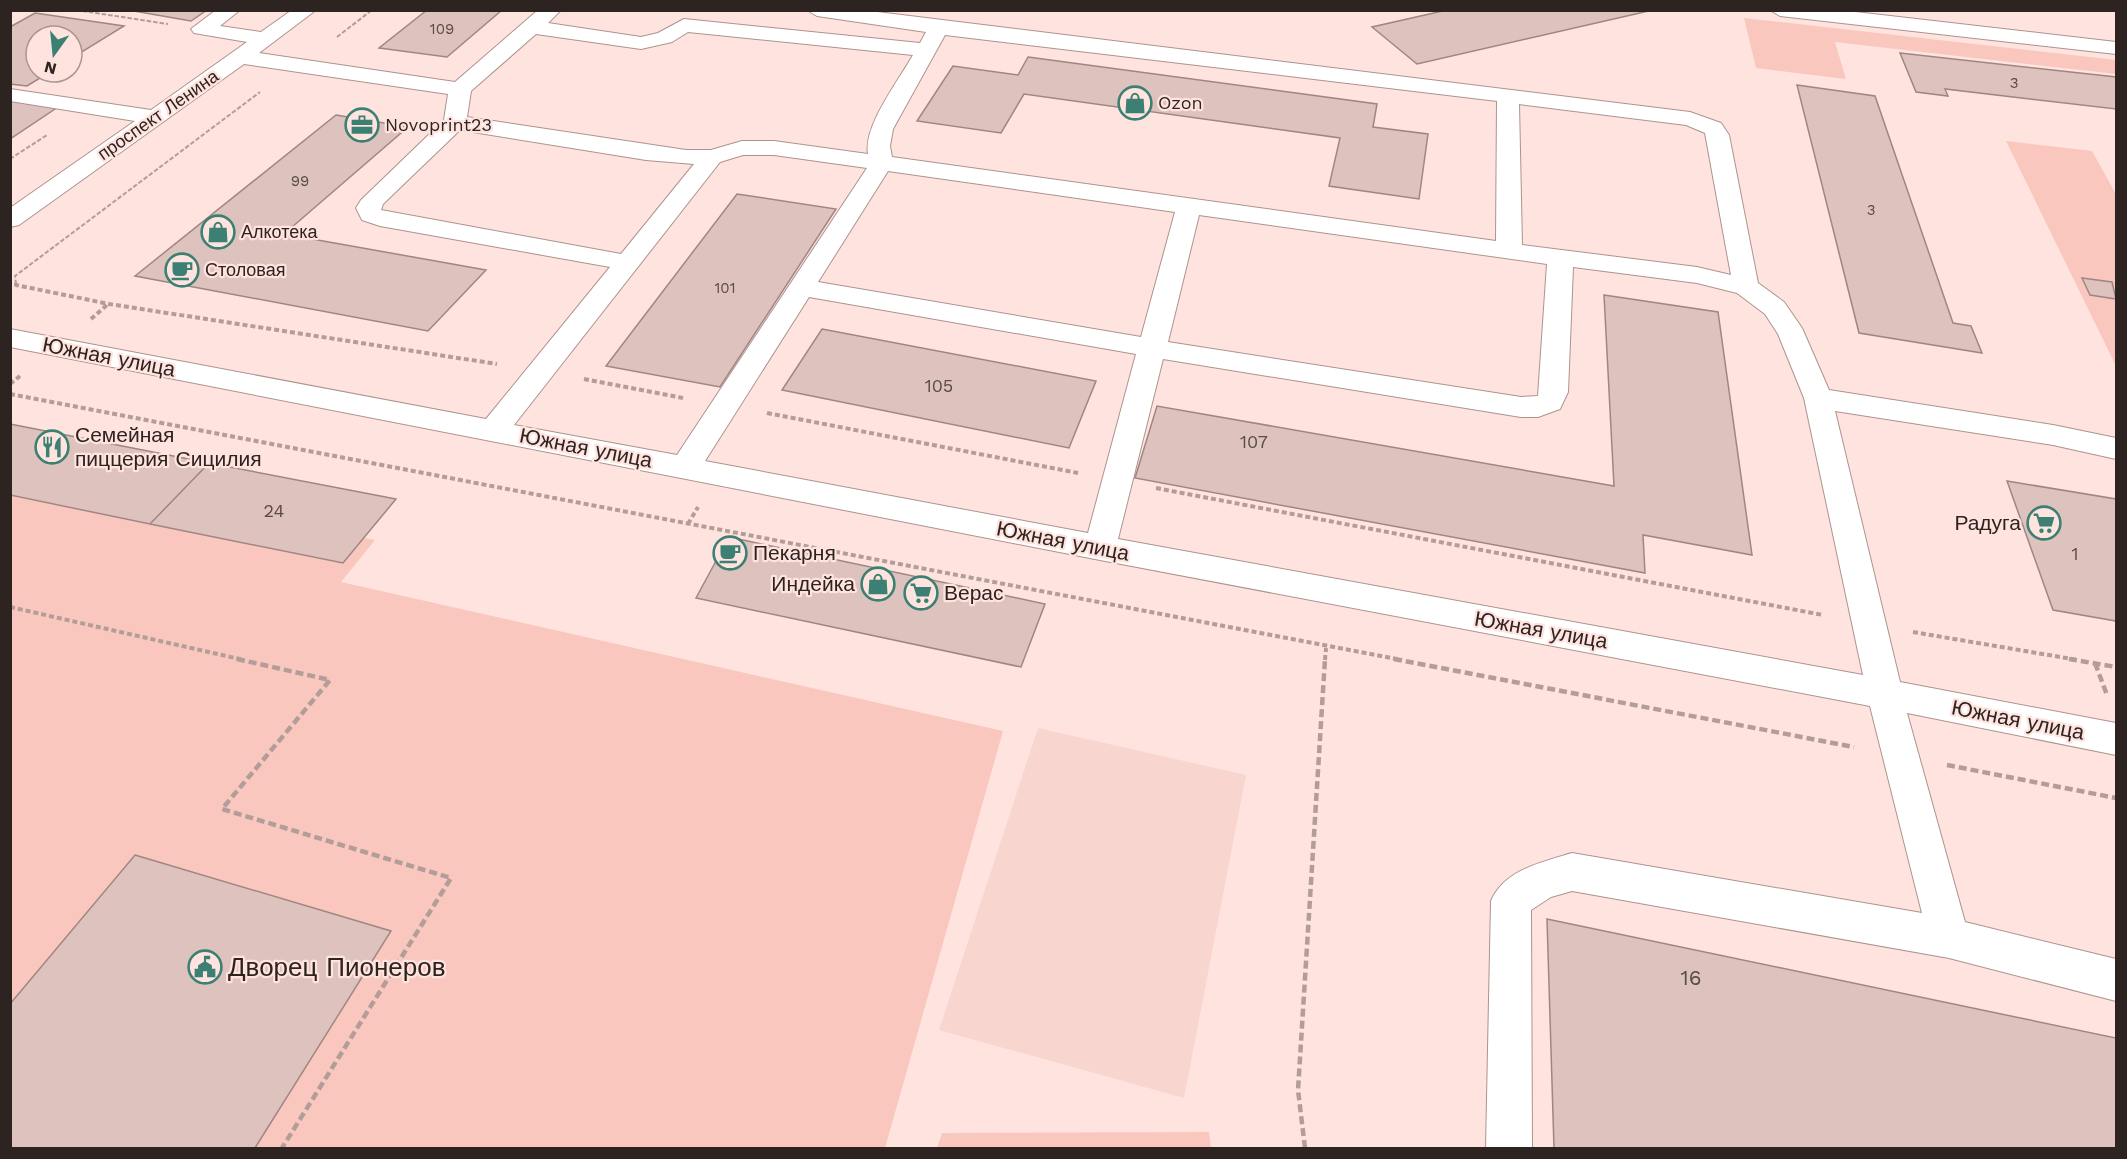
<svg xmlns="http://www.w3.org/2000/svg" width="2127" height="1159" viewBox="0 0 2127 1159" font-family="'Work Sans',sans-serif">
  <rect width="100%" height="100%" fill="#ffe3de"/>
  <!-- built -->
  <path fill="#f9d5cf" d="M 1038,728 L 1246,775 L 1184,1098 L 939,1030 Z"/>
  <!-- green -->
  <path fill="#fac7be" d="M 1744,18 L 2116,60 L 2116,74 L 1835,42 L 1846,79 L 1756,68 Z
    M 2006,141 L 2092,151 L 2116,194 L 2116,366 Z
    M 28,469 L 375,540 L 341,582 L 1003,731 L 885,1148 L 11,1148 L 10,484 Z
    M 1209,1132 L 1211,1148 L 937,1148 L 942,1133 Z"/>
  <!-- building -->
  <path fill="#ddc2bd" stroke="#a08682" stroke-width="1.5" d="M 128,10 L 207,10 L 191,21 Z
    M 427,10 L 502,10 L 447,57 L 379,48 Z
    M 1447,10 L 1653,10 L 1417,64 L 1372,27 Z
    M 35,13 L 124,26 L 72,58 L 72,36 L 36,36 L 36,72 L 50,72 L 27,86 L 10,84 L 10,27 Z
    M 1900,53 L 2116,77 L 2116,109 L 1945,89 L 1948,96 L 1916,92 Z
    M 1028,57 L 1377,104 L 1373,127 L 1428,134 L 1419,199 L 1329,186 L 1340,138 L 1024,94 L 1001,133 L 917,121 L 953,66 L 1018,75 Z
    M 1797,85 L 1875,96 L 1953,323 L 1971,326 L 1982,353 L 1859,333 Z
    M 10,100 L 58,107 L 10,139 Z
    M 336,115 L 408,127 L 284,234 L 486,270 L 428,331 L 135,276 Z
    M 737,194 L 836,209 L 720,387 L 606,366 Z
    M 2082,278 L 2112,282 L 2116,299 L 2090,295 Z
    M 1604,295 L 1718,312 L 1752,555 L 1643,535 L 1645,573 L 1135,478 L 1157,406 L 1614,486 Z
    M 822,329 L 1096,381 L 1069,448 L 782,390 Z
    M 10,424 L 209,463 L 150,524 L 10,495 Z
    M 209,463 L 396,499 L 343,563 L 150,524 Z
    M 2007,481 L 2116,499 L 2116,621 L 2053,610 Z
    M 729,537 L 1045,604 L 1021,667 L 696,598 Z
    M 135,855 L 391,931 L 255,1148 L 10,1148 L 10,1004 Z
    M 1547,919 L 2116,1038 L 2116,1148 L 1554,1148 Z"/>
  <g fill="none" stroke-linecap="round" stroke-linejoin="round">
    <defs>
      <path id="minor" d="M 216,10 L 240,10 L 220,26 L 261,32 L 292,10 L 316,10 L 259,53 L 455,82 L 538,10 L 561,10 L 548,23 L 641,37 L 658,33 L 684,19 L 920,43 L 926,32 L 817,16 L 807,10 L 861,10 L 1690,112 L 1721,123 L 1729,135 L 1758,283 L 1784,302 L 1802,328 L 1829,390 L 2053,425 L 2116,438 L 2116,459 L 2053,445 L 1835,411 L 1900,682 L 2116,723 L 2116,755 L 1907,713 L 1965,922 L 2116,959 L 2116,1001 L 1949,958 L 1572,891 L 1551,897 L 1531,910 L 1532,1148 L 1486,1148 L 1491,901 C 1504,870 1542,862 1572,853 L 1922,913 L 1870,706 L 1100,560 L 10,347 L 10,329 L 486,419 L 610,267 L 380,226 L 362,220 L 356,208 L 361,200 L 444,120 L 448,94 L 244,64 L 19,225 L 10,227 L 10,208 L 135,121 L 10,101 L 10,89 L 151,110 L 247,42 L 194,33 L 191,29 ZM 688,32 L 913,55 C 899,80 863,126 868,154 L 774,141 L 742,141 L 711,150 L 686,150 L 467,117 L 471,91 L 536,34 L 641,49 L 672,42 ZM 945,35 L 1497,101 L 1496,241 L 892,157 L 890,146 L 893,129 ZM 1519,104 L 1686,125 L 1705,133 L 1731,275 L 1697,267 L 1522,245 ZM 460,130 L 646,160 L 694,164 L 621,254 L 381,210 L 383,204 ZM 743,155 L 774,155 L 867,168 L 677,455 L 514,425 L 720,162 ZM 888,171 L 1175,212 L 1141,337 L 818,282 ZM 1199,215 L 1547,264 L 1538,396 L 1521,397 L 1168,342 ZM 1573,267 L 1697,283 L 1737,293 L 1765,314 L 1778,334 L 1804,398 L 1863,675 L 1118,539 L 1163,359 L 1521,417 L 1538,417 L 1560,409 L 1568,392 ZM 809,297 L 1136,354 L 1088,533 L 705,461 Z
        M 1770,10 L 1838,10 L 2116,42 L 2116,54 L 1780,16 Z"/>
    </defs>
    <!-- minor casing -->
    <use href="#minor" stroke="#ad938e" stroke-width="2"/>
    <!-- path-far2 -->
    <path stroke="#b29d99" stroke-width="2" stroke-dasharray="4.5 2" stroke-linecap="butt" d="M 76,10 L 168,24
      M 337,37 L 372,10
      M 10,159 L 47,135
      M 16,284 L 15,276 L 260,92"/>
    <!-- path-far1 -->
    <path stroke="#b29d99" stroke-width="4" stroke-dasharray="5 3" stroke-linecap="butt" d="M 16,283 L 16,285 L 109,304 L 497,364
      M 91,319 L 108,304
      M 584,379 L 683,398
      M 10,384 L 20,376
      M 10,394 L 1402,660
      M 767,413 L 1078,473
      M 1156,488 L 1823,615
      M 688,524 L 698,507
      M 10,607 L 244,660
      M 1913,632 L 2078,660
      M 1325,660 L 1326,648"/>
    <!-- path -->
    <path stroke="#b29d99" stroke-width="4.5" stroke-dasharray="8 4" stroke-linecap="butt" d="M 237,659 L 330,680 L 222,809 L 451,878 L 282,1148
      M 1394,659 L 1854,747
      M 2069,659 L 2116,667
      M 2095,663 L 2107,695
      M 1947,765 L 2116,798
      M 1305,1148 L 1298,1090 L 1325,659"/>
    <!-- minor -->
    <use href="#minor" fill="#fff" fill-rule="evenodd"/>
  </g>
  <!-- icons -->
  <defs>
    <symbol id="shop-ring" viewBox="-11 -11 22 22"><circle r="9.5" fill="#ffe3de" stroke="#3c8074" stroke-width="1.5"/><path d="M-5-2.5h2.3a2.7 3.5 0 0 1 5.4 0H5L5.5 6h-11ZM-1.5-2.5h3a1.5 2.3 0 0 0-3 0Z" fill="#3c8074"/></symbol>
    <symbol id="office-ring" viewBox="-11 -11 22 22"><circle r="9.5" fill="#ffe3de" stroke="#3c8074" stroke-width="1.5"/><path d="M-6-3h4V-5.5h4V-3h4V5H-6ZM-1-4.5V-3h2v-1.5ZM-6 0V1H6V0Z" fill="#3c8074"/></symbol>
    <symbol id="cafe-ring" viewBox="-11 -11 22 22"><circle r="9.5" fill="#ffe3de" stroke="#3c8074" stroke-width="1.5"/><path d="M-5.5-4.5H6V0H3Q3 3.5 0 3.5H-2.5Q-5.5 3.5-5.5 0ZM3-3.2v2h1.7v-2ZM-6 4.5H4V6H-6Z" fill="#3c8074"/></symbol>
    <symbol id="restaurant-ring" viewBox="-11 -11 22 22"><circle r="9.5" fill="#ffe3de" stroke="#3c8074" stroke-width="1.5"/><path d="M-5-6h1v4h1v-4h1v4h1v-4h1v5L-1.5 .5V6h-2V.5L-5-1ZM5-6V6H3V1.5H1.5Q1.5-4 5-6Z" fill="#3c8074"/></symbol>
    <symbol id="supermarket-ring" viewBox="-11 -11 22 22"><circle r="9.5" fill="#ffe3de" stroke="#3c8074" stroke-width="1.5"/><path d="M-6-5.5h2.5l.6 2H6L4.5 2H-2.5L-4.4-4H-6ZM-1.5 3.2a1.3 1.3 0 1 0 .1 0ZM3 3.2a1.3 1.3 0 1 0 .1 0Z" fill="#3c8074"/></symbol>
    <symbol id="civic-ring" viewBox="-11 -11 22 22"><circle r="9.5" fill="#ffe3de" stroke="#3c8074" stroke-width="1.5"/><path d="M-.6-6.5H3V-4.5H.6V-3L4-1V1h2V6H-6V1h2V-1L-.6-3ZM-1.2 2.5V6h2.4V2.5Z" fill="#3c8074"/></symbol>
  </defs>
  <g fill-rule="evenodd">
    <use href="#shop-ring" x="1116" y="84" width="38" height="38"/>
    <use href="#office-ring" x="343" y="106" width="38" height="38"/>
    <use href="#shop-ring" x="199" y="213" width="38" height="38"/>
    <use href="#cafe-ring" x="163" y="251" width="38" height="38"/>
    <use href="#restaurant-ring" x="33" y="428" width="38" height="38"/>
    <use href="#supermarket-ring" x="2025" y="504" width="38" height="38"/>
    <use href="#cafe-ring" x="711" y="534" width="38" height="38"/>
    <use href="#shop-ring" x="859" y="565" width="38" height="38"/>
    <use href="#supermarket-ring" x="902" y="574" width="38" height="38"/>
    <use href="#civic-ring" x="186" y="948" width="38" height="38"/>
  </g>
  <g text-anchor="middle" stroke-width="4.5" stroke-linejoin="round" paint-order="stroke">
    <!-- far-number labels -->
    <g font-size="15" fill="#594b48">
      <text x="442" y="34">109</text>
      <text x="2014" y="88">3</text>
      <text x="300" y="186">99</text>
      <text x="1871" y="215">3</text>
      <text x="725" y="293">101</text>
    </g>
    <!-- far-poi labels -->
    <g font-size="18" fill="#2d2321" stroke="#ffe3de" text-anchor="start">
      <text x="1158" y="109">Ozon</text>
      <text x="385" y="131">Novoprint23</text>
      <text x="241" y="238">Алкотека</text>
      <text x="205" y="276">Столовая</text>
    </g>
    <!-- far-street labels -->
    <g font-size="18" fill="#2d2321" stroke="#ffe3de">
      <text transform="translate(158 115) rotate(-35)" y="6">проспект Ленина</text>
    </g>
    <!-- number labels -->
    <g font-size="18" fill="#594b48">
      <text x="939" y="392">105</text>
      <text x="1254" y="448">107</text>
      <text x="274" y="517">24</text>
      <text x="2075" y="560">1</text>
    </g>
    <!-- street labels -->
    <g font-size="21" fill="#2d2321" stroke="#ffe3de">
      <text transform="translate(109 357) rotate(11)" y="7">Южная улица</text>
      <text transform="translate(586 448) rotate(11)" y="7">Южная улица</text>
      <text transform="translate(1063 541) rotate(11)" y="7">Южная улица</text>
      <text transform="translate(1541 630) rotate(10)" y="7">Южная улица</text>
      <text transform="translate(2018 720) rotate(11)" y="7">Южная улица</text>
    </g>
    <!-- poi labels -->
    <g font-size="21" fill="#2d2321" stroke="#ffe3de" text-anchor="start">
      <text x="75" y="442">Семейная<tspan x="75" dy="24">пиццерия Сицилия</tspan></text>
      <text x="2021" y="530" text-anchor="end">Радуга</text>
      <text x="753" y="560">Пекарня</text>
      <text x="855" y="591" text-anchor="end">Индейка</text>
      <text x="944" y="600">Верас</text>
    </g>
    <!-- near-number labels -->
    <g font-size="21" fill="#594b48">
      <text x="1691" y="985">16</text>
    </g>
    <!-- near-poi labels -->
    <g font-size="26" fill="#2d2321" stroke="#ffe3de" text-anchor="start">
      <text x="228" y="976">Дворец Пионеров</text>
    </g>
  </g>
  <!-- border -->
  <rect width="2127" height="1159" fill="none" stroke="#2d2321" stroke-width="24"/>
  <!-- north arrow -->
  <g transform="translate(54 54) rotate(195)"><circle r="28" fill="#ffe3de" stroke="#ab9692" stroke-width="1.5"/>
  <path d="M0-4.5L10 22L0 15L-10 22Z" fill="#3c8074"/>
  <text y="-9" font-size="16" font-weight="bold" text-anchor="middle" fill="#2d2321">N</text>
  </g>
</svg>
